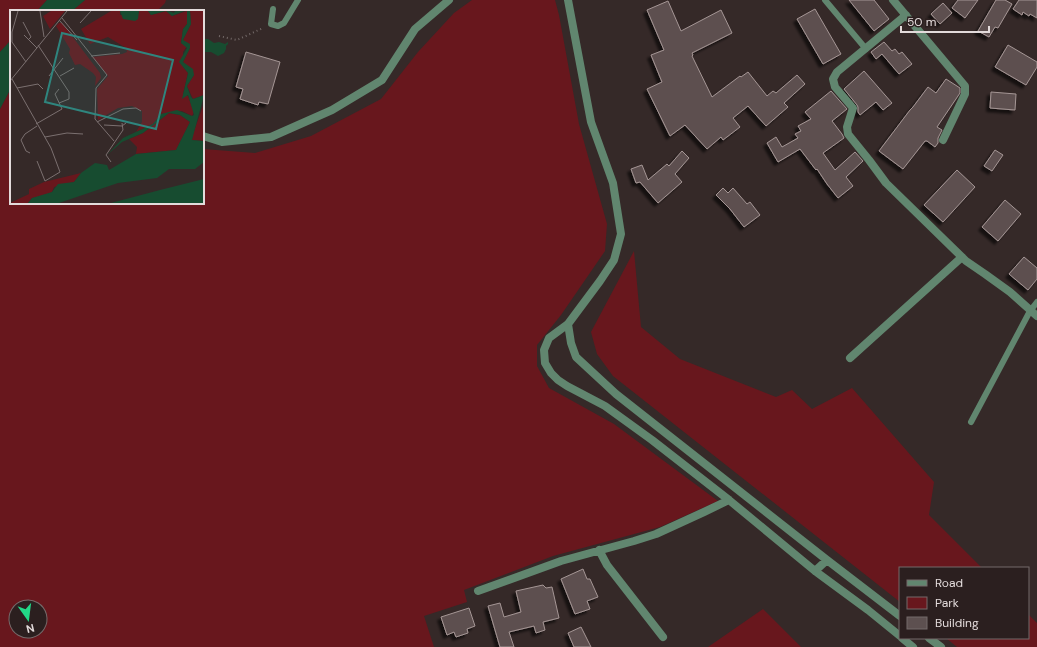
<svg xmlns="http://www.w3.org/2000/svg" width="1037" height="647" viewBox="0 0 1037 647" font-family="'DM Sans',sans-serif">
  <defs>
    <filter id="shadow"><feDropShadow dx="-3.5" dy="3.5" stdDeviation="1" flood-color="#0009"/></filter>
  </defs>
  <rect width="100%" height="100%" fill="#352928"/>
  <!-- green -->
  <path fill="#68171d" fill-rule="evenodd" d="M 0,0 L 47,0 L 37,11 L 11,11 L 11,40 L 0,52 Z
    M 85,0 L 166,0 L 165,3 L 157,11 L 72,11 Z
    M 472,0 L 555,0 L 559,15 L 579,124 L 607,224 L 605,251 L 561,315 L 537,345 L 537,366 L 549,388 L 614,424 L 718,501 L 660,527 L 553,556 L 464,590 L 467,602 L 424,616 L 434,647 L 0,647 L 0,109 L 11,88 L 11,203 L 203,203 L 203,149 L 255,153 L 311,136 L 381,99 L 418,52 L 454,13 ZM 16,607 L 40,607 L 40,631 L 16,631 Z
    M 634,251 L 641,327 L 680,359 L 776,397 L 792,390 L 812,409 L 852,388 L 934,482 L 929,515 L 982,568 L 900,568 L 900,602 L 613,376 L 597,354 L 591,332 Z
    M 763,609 L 801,647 L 708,647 Z
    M 1028,614 L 1037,623 L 1037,647 L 957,647 L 946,638 L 1028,638 Z"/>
  <!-- water -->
  <path fill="#174c30" d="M 47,0 L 85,0 L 72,11 L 37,11 Z
    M 205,39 L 208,39 L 214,43 L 219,42 L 225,44 L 228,42 L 228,44 L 226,46 L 226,49 L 224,53 L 218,56 L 211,52 L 203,52 L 203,40 Z
    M 11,40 L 11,88 L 0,109 L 0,52 Z"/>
  <!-- building -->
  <path fill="#5d5050" stroke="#a59695" filter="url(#shadow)" d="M 849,0 L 874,0 L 889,19 L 874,31 Z
    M 958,0 L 978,0 L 965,18 L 952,8 Z
    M 996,0 L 1005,0 L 1012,4 L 998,28 L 995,27 L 989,37 L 978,31 Z
    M 1019,0 L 1037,0 L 1037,18 L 1030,14 L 1029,16 L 1023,12 L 1022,15 L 1013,9 Z
    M 668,1 L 681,31 L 721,10 L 732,33 L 692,53 L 693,55 L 692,56 L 712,97 L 740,76 L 741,77 L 748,72 L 767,96 L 773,91 L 776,93 L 797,75 L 805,84 L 784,103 L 788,107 L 766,126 L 748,106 L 733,118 L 740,127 L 723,140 L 721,137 L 707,149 L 685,125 L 670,136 L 647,89 L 662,82 L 651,55 L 664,50 L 647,10 Z
    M 943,3 L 952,13 L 940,24 L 931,14 Z
    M 815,9 L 841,54 L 823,64 L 797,19 Z
    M 884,42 L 892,51 L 895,49 L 899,54 L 902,52 L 912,64 L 899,74 L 882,54 L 876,59 L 871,52 Z
    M 1008,45 L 1037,62 L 1037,67 L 1026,85 L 995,67 Z
    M 246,52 L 280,62 L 268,104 L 259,102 L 258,105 L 240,99 L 243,89 L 236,87 Z
    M 864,71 L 892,103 L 883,110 L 876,102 L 860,115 L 858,112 L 858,107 L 857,105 L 844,89 Z
    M 946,79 L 960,88 L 960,93 L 937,127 L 942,130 L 938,138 L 938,143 L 935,147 L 927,141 L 925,141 L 903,169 L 879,151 L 910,110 L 913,107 L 928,87 L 936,93 Z
    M 831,91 L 847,109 L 832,121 L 842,134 L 844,138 L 823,153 L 835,170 L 855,152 L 863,161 L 846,177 L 853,186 L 838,198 L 827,184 L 817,169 L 816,170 L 800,149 L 778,162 L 767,143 L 776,137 L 782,147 L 798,138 L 795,134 L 801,131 L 798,126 L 811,119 L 805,112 Z
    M 991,92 L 1016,94 L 1015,110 L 990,108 Z
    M 995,150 L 1003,155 L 992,171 L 984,166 Z
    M 682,151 L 689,158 L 675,174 L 682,182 L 658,203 L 640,182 L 636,183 L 631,169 L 642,165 L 648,180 L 667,164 L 669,166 Z
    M 957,170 L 975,187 L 943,222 L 924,205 Z
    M 723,188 L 728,193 L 733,188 L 747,204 L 750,202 L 760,215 L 744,227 L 730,209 L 716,195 Z
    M 1005,200 L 1021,214 L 998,241 L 982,227 Z
    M 1024,257 L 1037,268 L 1037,279 L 1028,290 L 1009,274 Z
    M 583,569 L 587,579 L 590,579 L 598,597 L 587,601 L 590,609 L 575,614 L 561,579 Z
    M 543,585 L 546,588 L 552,587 L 559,618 L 543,622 L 545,630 L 536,633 L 534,626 L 509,632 L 514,647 L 500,647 L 488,606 L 500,603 L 504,617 L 521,612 L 516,591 Z
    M 469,608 L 475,626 L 467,629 L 468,633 L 456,637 L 454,632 L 447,635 L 441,617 Z
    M 581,627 L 591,647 L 574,647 L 568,633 Z"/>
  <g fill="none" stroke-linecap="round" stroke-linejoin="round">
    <!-- path -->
    <path stroke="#746a69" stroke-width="2" stroke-dasharray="1 3" stroke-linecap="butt" d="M 219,36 L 237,40 L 263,28"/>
    <!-- service -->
    <path stroke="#61866f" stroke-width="6" d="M 825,0 L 866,49
      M 273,9 L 271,24 L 278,26 L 284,23 L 298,0
      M 971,422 L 1030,311 L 1037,302"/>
    <!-- minor -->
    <path stroke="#61866f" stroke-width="8" d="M 568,0 L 591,122 L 613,183 L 621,234 L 614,260 L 600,281 L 568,324 L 549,338 L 544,350 L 545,363 L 551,373 L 558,380 L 567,386 L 605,406 L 652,440 L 729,500 L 815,571 L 868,610 L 900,636
      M 893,0 L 965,86 L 965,94 L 943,140
      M 906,15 L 837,72 L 833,79 L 835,87 L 853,108 L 847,127 L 848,134 L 869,160 L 886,183 L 966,261 L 985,274 L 1010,292 L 1037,316
      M 203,136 L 222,142 L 271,137 L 332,110 L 382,80 L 415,29 L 449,0
      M 568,324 L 571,343 L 576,357 L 616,394 L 827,560 L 900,616
      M 850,358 L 962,257
      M 599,550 L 607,565 L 663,637
      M 815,571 L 827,560
      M 478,591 L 561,561 L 634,541 L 656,534 L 704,512 L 729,500
      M 902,638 L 913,647
      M 929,638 L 941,647"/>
  </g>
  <!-- overview -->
  <g transform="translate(10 10)">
    <rect width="194" height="194" fill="#352928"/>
    <path d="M 41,1 L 55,1 L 40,19 L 33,6 ZM 101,1 L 110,1 L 110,5 L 129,3 L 129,1 L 138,1 L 141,5 L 156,1 L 162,6 L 177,1 L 177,14 L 173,19 L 171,33 L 177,36 L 173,42 L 173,57 L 178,63 L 173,84 L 178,86 L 184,102 L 182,106 L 172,101 L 151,104 L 143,114 L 126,122 L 132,112 L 132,101 L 122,96 L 108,98 L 88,110 L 87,79 L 98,66 L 82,47 L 112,44 L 117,42 L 116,38 L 98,27 L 80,34 L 71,19 ZM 180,1 L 194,1 L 194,85 L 183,89 L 177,76 L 184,65 L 173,52 L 180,38 L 173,30 L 181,14 ZM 49,13 L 52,13 L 90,63 L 91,68 L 85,76 L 86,67 L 83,63 L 70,54 L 65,55 L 59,43 L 60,39 L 46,16 ZM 194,93 L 194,131 L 182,130 L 183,124 ZM 159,103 L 170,105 L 180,112 L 166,140 L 126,144 L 127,137 L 119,129 L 133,123 ZM 71,163 L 64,172 L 44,177 L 42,182 L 35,186 L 22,188 L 18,193 L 0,193 L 19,184 L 19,179 L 34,172 Z" fill="#68171d"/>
    <path d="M 110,1 L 129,1 L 128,9 L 125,11 L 113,9 ZM 138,1 L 159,1 L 164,3 L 165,1 L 174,1 L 162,6 L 156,1 L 141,5 ZM 177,1 L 180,1 L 181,14 L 173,30 L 180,34 L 180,38 L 173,52 L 183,59 L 184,65 L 177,76 L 181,87 L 183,89 L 194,85 L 182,130 L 194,131 L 194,152 L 185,159 L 159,159 L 147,168 L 108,173 L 49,193 L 18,193 L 22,188 L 42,182 L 48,174 L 64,172 L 71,163 L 85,153 L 97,155 L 99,160 L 126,144 L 166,140 L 180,112 L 170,105 L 159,103 L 133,123 L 112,132 L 97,145 L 113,128 L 143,114 L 151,104 L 167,100 L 182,106 L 184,105 L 178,85 L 172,89 L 178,63 L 169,52 L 177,38 L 171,33 L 173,19 L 177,14 ZM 194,169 L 194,193 L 101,193 L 150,180 Z" fill="#174c30"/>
    <path fill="none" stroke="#7b7070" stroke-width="1" d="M 8,1 L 2,22 L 2,32 L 16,52M 30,1 L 34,27M 52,8 L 97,65 L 86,78 L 85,109 L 104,131M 49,10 L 67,30M 13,12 L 21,27 L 19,29M 70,13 L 81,1M 14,25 L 27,38M 28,35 L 59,82 L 59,89 L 49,93M 81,46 L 110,43M 39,66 L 53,48M 50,66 L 64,58M 2,69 L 41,138 L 50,162 L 35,171 L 27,151M 0,71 L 57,1M 7,78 L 28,74 L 33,79M 87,112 L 113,99 L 126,98 L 131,101M 26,114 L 52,99 L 45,84 L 49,79M 94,115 L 112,116 L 116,113M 35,127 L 57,123 L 73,124M 20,143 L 16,141 L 11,130 L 15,124 L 27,116M 101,152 L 96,145 L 113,120 L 112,113"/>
    <path fill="#2f857e" fill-opacity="0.15" stroke="#2f857e" stroke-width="2" d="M 52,23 L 163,50 L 146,119 L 35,92 Z"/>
    <rect width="194" height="194" fill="none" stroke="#e3dbdb" stroke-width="2"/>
  </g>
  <!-- legend -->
  <rect x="899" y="567" width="130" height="72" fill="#2b1f1f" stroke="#756a6a"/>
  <rect x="907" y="580" width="20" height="6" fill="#61866f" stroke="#756a6a"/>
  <text x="935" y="587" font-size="12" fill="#e3dbdb">Road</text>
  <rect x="907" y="597" width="20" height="12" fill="#68171d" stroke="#756a6a"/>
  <text x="935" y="607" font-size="12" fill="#e3dbdb">Park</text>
  <rect x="907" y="617" width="20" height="12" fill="#5d5050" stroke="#756a6a"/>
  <text x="935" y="627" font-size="12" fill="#e3dbdb">Building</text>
  <!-- north arrow -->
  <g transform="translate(28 619) rotate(166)"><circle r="19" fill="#2b1f1f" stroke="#756a6a"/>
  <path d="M0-3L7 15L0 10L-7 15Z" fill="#22d887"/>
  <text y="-6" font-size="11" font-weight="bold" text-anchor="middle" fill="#e3dbdb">N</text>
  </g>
  <!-- scale -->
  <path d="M901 26v6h88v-6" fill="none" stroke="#e3dbdb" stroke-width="2"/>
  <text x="907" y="26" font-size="12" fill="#e3dbdb" stroke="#2b1f1f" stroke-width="3" paint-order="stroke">50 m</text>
</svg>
